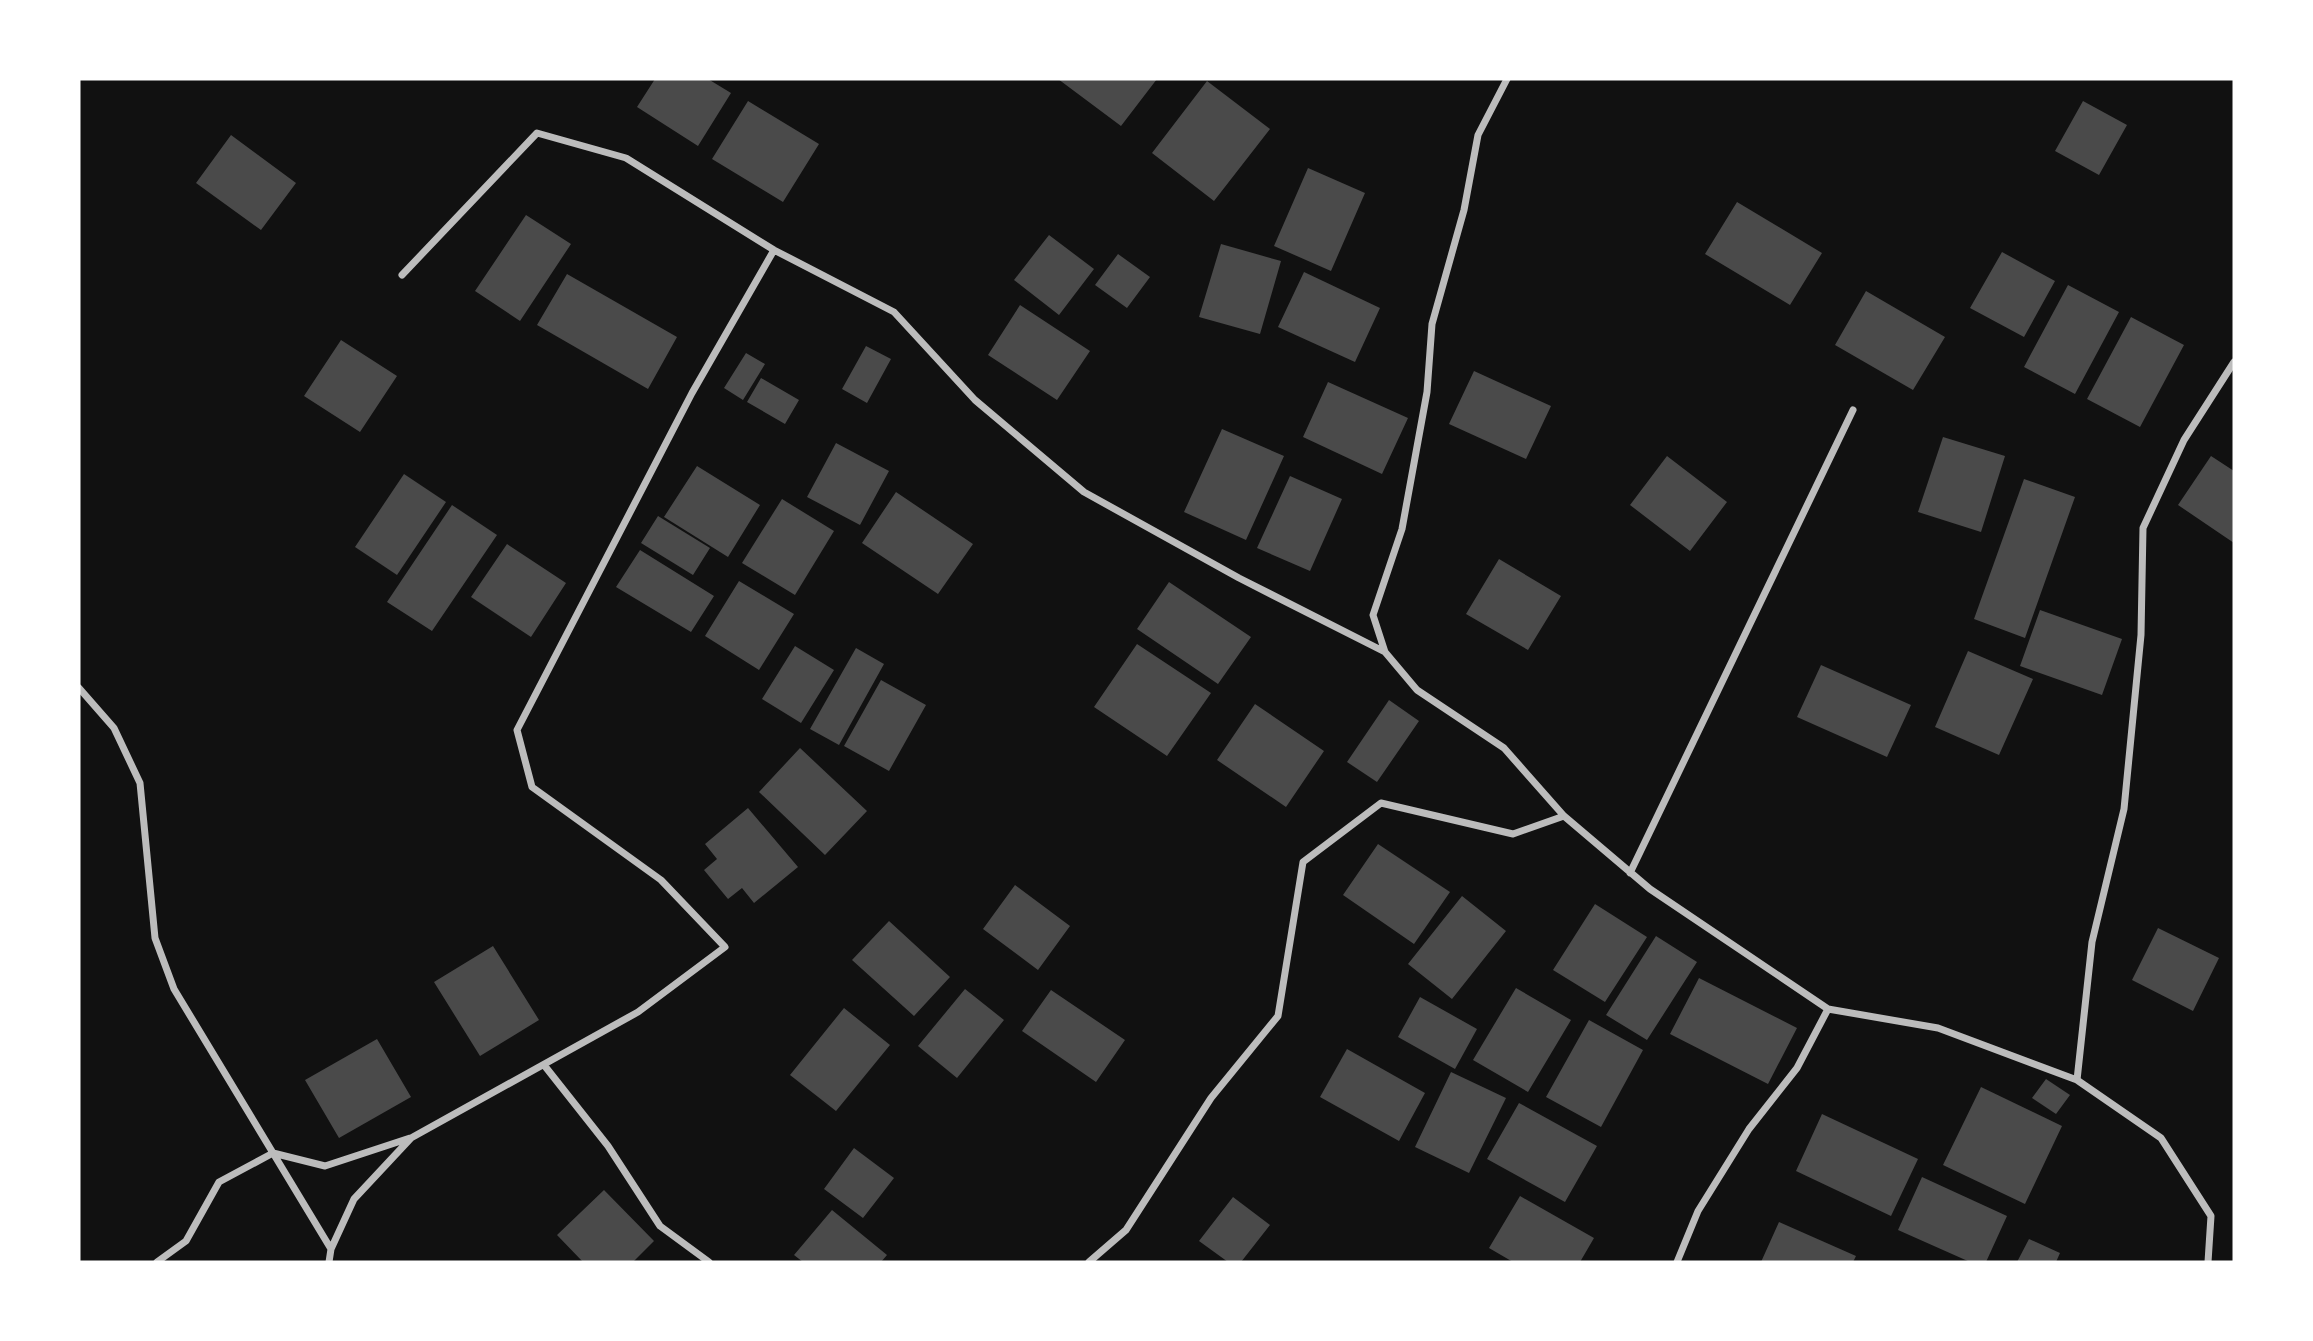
<svg xmlns="http://www.w3.org/2000/svg" width="2313" height="1341" viewBox="0 0 2313 1341" font-family="'Work Sans',sans-serif">
  <rect width="100%" height="100%" fill="#111"/>
  <!-- building -->
  <path fill="#4a4a4a" d="M 655,79 L 708,79 L 731,93 L 698,146 L 637,107 Z
    M 1058,79 L 1157,79 L 1121,126 Z
    M 1207,81 L 1270,129 L 1214,201 L 1152,153 Z
    M 748,101 L 819,144 L 783,202 L 712,159 Z
    M 2083,101 L 2127,125 L 2099,175 L 2055,151 Z
    M 231,135 L 296,183 L 261,230 L 196,183 Z
    M 1308,168 L 1365,193 L 1331,271 L 1274,246 Z
    M 1737,202 L 1822,253 L 1790,305 L 1705,254 Z
    M 526,215 L 571,244 L 520,321 L 475,291 Z
    M 1049,235 L 1094,269 L 1059,315 L 1014,280 Z
    M 1221,244 L 1281,261 L 1260,334 L 1199,317 Z
    M 2002,252 L 2055,281 L 2024,337 L 1970,308 Z
    M 1118,254 L 1150,277 L 1127,308 L 1095,285 Z
    M 1304,272 L 1380,308 L 1355,362 L 1278,327 Z
    M 567,274 L 677,337 L 648,389 L 537,325 Z
    M 2068,285 L 2119,312 L 2075,394 L 2024,367 Z
    M 1866,291 L 1945,337 L 1913,390 L 1835,345 Z
    M 1020,305 L 1090,351 L 1057,400 L 988,355 Z
    M 2131,317 L 2184,345 L 2140,427 L 2087,399 Z
    M 341,340 L 397,376 L 360,432 L 304,396 Z
    M 866,346 L 891,359 L 867,403 L 842,389 Z
    M 746,353 L 765,364 L 743,400 L 724,388 Z
    M 1474,371 L 1551,406 L 1526,459 L 1449,424 Z
    M 761,378 L 799,400 L 785,424 L 747,402 Z
    M 1328,382 L 1408,418 L 1382,474 L 1303,437 Z
    M 1222,429 L 1284,456 L 1246,540 L 1184,512 Z
    M 1943,437 L 2005,456 L 1981,532 L 1918,512 Z
    M 836,443 L 889,471 L 860,525 L 807,497 Z
    M 1667,456 L 1727,502 L 1690,551 L 1630,505 Z
    M 2211,456 L 2234,471 L 2234,543 L 2178,505 Z
    M 697,466 L 760,505 L 728,557 L 664,517 Z
    M 404,474 L 446,502 L 397,575 L 355,547 Z
    M 1290,476 L 1342,499 L 1310,571 L 1257,548 Z
    M 2024,479 L 2075,497 L 2025,638 L 1974,619 Z
    M 896,492 L 973,544 L 938,594 L 862,543 Z
    M 782,499 L 834,531 L 795,595 L 742,563 Z
    M 452,505 L 497,535 L 432,631 L 387,602 Z
    M 658,516 L 710,548 L 693,575 L 641,543 Z
    M 507,544 L 566,583 L 531,637 L 471,597 Z
    M 640,550 L 714,596 L 691,632 L 616,587 Z
    M 1499,559 L 1561,596 L 1528,650 L 1466,614 Z
    M 739,581 L 794,614 L 759,670 L 705,636 Z
    M 1169,582 L 1251,637 L 1218,684 L 1137,629 Z
    M 2040,610 L 2122,639 L 2102,695 L 2020,666 Z
    M 1137,644 L 1211,693 L 1167,756 L 1094,707 Z
    M 795,646 L 834,670 L 801,723 L 762,699 Z
    M 856,648 L 884,664 L 839,745 L 810,729 Z
    M 1968,651 L 2033,679 L 1999,755 L 1935,727 Z
    M 1821,665 L 1911,705 L 1887,757 L 1797,717 Z
    M 881,680 L 926,705 L 889,771 L 844,746 Z
    M 1389,700 L 1419,721 L 1377,782 L 1347,762 Z
    M 1255,704 L 1324,751 L 1286,807 L 1217,760 Z
    M 800,748 L 867,811 L 825,855 L 759,792 Z
    M 748,808 L 798,867 L 754,903 L 742,888 L 728,899 L 704,870 L 717,859 L 705,844 Z
    M 1378,844 L 1450,892 L 1414,944 L 1343,895 Z
    M 1015,885 L 1070,926 L 1038,970 L 983,929 Z
    M 1462,896 L 1506,931 L 1452,999 L 1408,964 Z
    M 1595,904 L 1647,937 L 1605,1002 L 1553,970 Z
    M 889,921 L 950,977 L 914,1016 L 852,960 Z
    M 2158,928 L 2219,958 L 2193,1011 L 2132,980 Z
    M 1656,936 L 1697,962 L 1647,1040 L 1606,1015 Z
    M 493,946 L 539,1020 L 480,1056 L 434,982 Z
    M 1699,978 L 1797,1028 L 1768,1084 L 1670,1034 Z
    M 1516,988 L 1571,1020 L 1528,1092 L 1473,1060 Z
    M 965,989 L 1004,1020 L 957,1078 L 918,1046 Z
    M 1051,990 L 1125,1040 L 1096,1082 L 1022,1031 Z
    M 1420,997 L 1477,1029 L 1455,1069 L 1398,1037 Z
    M 844,1008 L 890,1045 L 836,1111 L 790,1075 Z
    M 1589,1020 L 1643,1050 L 1601,1127 L 1546,1097 Z
    M 377,1039 L 411,1097 L 339,1138 L 305,1080 Z
    M 1347,1049 L 1425,1093 L 1399,1141 L 1320,1097 Z
    M 1451,1072 L 1506,1098 L 1469,1173 L 1415,1147 Z
    M 2046,1079 L 2070,1095 L 2056,1114 L 2032,1098 Z
    M 1981,1087 L 2062,1126 L 2025,1204 L 1943,1165 Z
    M 1519,1103 L 1597,1146 L 1565,1202 L 1487,1159 Z
    M 1822,1114 L 1918,1159 L 1891,1216 L 1796,1171 Z
    M 854,1148 L 894,1178 L 863,1218 L 824,1189 Z
    M 1922,1177 L 2007,1216 L 1986,1262 L 1970,1262 L 1898,1230 Z
    M 604,1190 L 654,1241 L 633,1262 L 583,1262 L 557,1235 Z
    M 1520,1196 L 1594,1238 L 1580,1262 L 1513,1262 L 1489,1248 Z
    M 1233,1197 L 1270,1225 L 1241,1262 L 1228,1262 L 1199,1241 Z
    M 832,1210 L 887,1255 L 881,1262 L 803,1262 L 794,1255 Z
    M 1779,1222 L 1856,1256 L 1853,1262 L 1761,1262 Z
    M 2029,1239 L 2060,1253 L 2056,1262 L 2017,1262 Z"/>
  <g fill="none" stroke-linecap="round" stroke-linejoin="round">
    <!-- minor -->
    <path stroke="#bcbcbc" stroke-width="7" d="M 1507,79 L 1478,135 L 1464,210 L 1432,324 L 1427,392 L 1402,529 L 1373,615 L 1385,652 L 1417,690 L 1504,748 L 1564,816 L 1650,889 L 1828,1009 L 1797,1068 L 1749,1129 L 1698,1211 L 1677,1262
      M 402,275 L 537,133 L 626,158 L 774,250 L 894,312 L 975,400 L 1084,492 L 1239,578 L 1385,652
      M 79,688 L 114,728 L 140,783 L 155,938 L 174,989 L 331,1249 L 329,1262
      M 1630,873 L 1853,410
      M 1828,1009 L 1938,1028 L 2077,1080 L 2161,1138 L 2211,1216 L 2208,1262
      M 544,1065 L 608,1146 L 660,1226 L 709,1262
      M 2077,1080 L 2092,942 L 2124,809 L 2141,635 L 2143,528 L 2184,440 L 2234,362
      M 331,1249 L 354,1199 L 411,1138 L 638,1012 L 725,947 L 661,880 L 532,787 L 517,730 L 692,393 L 774,250
      M 157,1262 L 186,1241 L 219,1182 L 273,1153 L 325,1166 L 410,1138
      M 1089,1262 L 1126,1230 L 1211,1098 L 1278,1016 L 1303,862 L 1381,803 L 1513,834 L 1564,816"/>
  </g>
  <!-- border -->
  <rect width="2313" height="1341" fill="none" stroke="#ffffff" stroke-width="161"/>
</svg>
